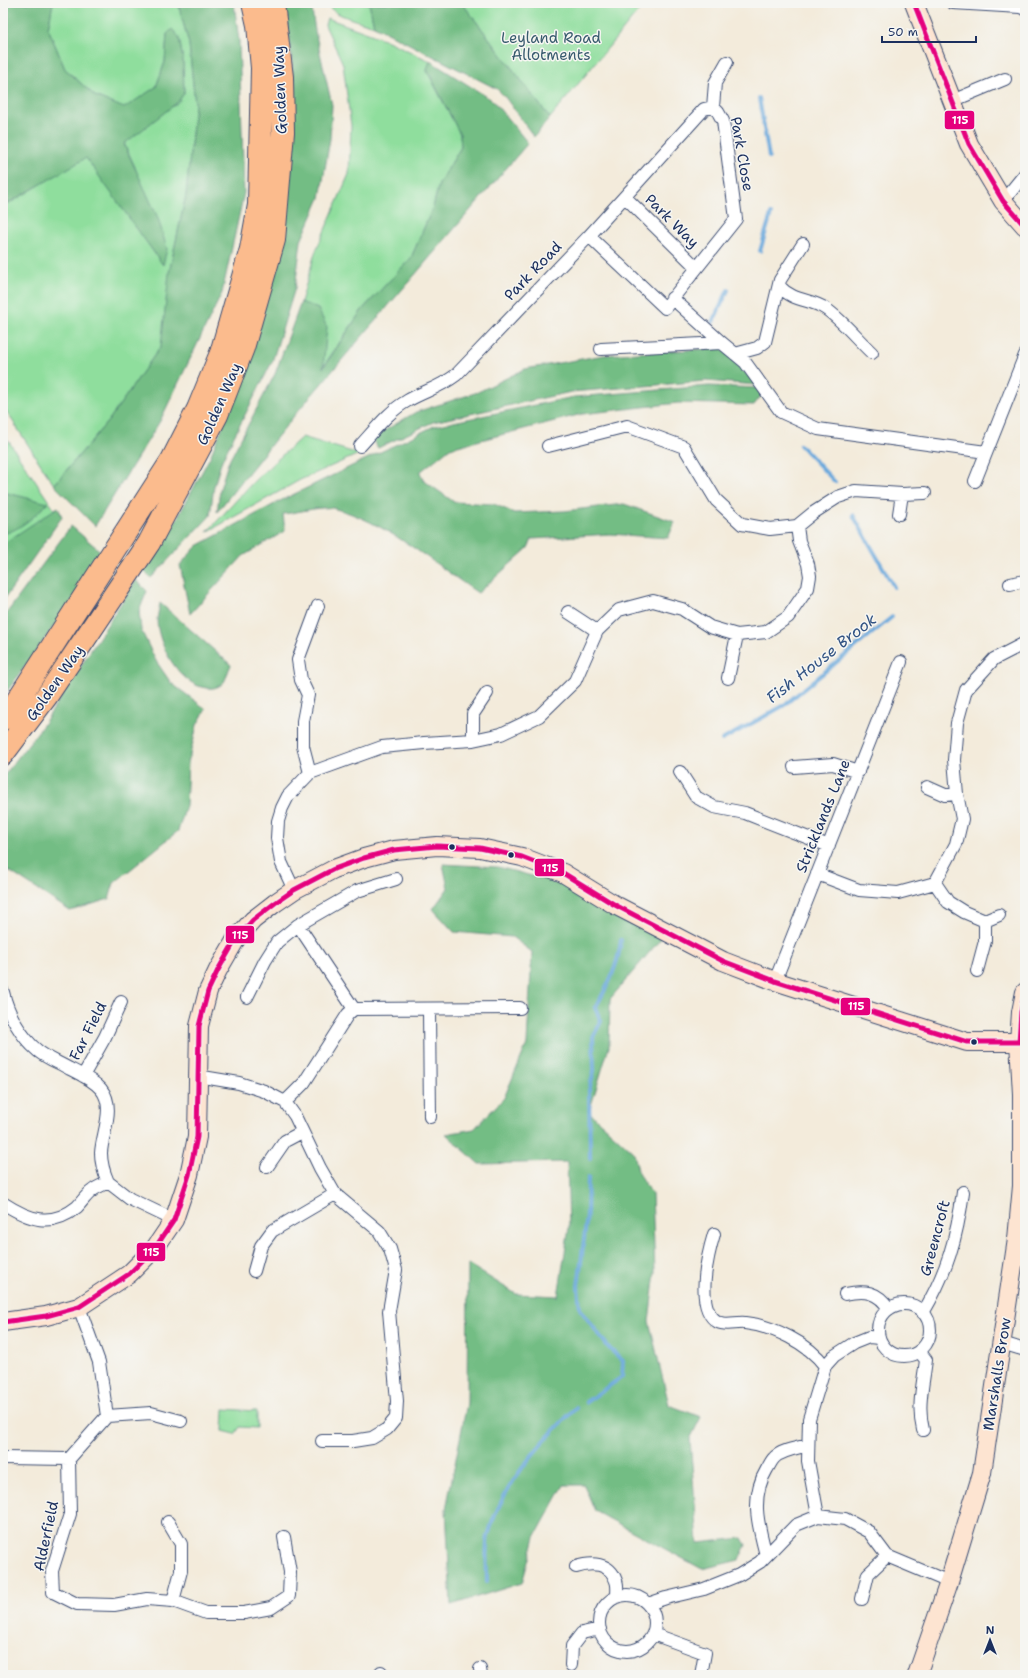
<svg xmlns="http://www.w3.org/2000/svg" width="1028" height="1678" viewBox="0 0 1028 1678" font-family="'Shantell Sans',sans-serif">
  <rect width="100%" height="100%" fill="#f6f6f2"/>
  <filter id="ink" filterUnits="userSpaceOnUse"><feTurbulence type="fractalNoise" baseFrequency=".025" numOctaves="2"/><feDisplacementMap in="SourceGraphic" scale="8" xChannelSelector="R" yChannelSelector="G"/><feConvolveMatrix kernelMatrix="1 2 1 2 8 2 1 2 1" color-interpolation-filters="sRGB"/></filter>
  <filter id="wash" filterUnits="userSpaceOnUse"><feTurbulence type="fractalNoise" baseFrequency=".012" numOctaves="4" result="noise"/><feDisplacementMap in="SourceGraphic" scale="16" xChannelSelector="R" yChannelSelector="G"/><feGaussianBlur stdDeviation="0.9" result="paint"/><feColorMatrix in="noise" values="0 0 0 0 0 0 0 0 0 0 0 0 0 0 0 0 0 1.4 0 .05"/><feComposite in="paint" operator="in"/></filter>
  <g filter="url(#wash)">
    <rect width="100%" height="100%" fill="#f3ebdb"/>
    <!-- green -->
    <path fill="#8fde9d" stroke="#55867e" d="M 53,3 L 178,3 L 189,44 L 195,104 L 186,195 L 169,273 L 193,306 L 161,346 L 109,420 L 54,485 L 3,406 L 3,198 L 8,204 L 86,157 L 163,265 L 135,167 L 124,143 L 178,102 L 184,93 L 183,61 L 179,37 L 167,34 L 165,62 L 156,87 L 124,109 L 95,96 L 65,69 L 48,28 Z
      M 325,3 L 369,3 L 374,26 C 357,20 336,17 325,3 Z
      M 462,3 L 645,3 L 550,118 Z
      M 327,18 L 384,39 L 430,61 L 427,71 L 460,134 L 461,147 L 439,184 L 433,207 L 411,258 L 362,310 L 322,368 L 301,302 L 315,253 L 349,174 L 351,126 L 343,64 L 325,25 Z
      M 3,433 L 60,518 L 3,589 Z
      M 302,437 L 359,454 L 300,480 L 207,532 L 256,479 Z
      M 224,1409 L 257,1411 L 257,1428 L 240,1427 L 235,1434 L 223,1431 Z"/>
    <!-- forest -->
    <path fill="#73bd84" stroke="#477671" d="M 3,3 L 53,3 L 48,28 L 65,69 L 95,96 L 124,108 L 156,87 L 165,62 L 167,34 L 172,29 L 179,37 L 183,61 L 184,93 L 178,102 L 124,144 L 158,218 L 167,249 L 163,265 L 86,158 L 7,204 L 3,198 Z
      M 178,3 L 234,3 L 239,41 L 244,193 L 222,293 L 160,421 L 95,526 L 54,485 L 109,420 L 161,346 L 169,273 L 186,195 L 195,104 L 189,44 Z
      M 284,3 L 311,3 L 315,31 L 332,105 L 330,139 L 320,198 L 301,241 L 295,288 L 272,362 L 222,460 L 214,486 L 210,516 L 151,578 L 144,571 L 170,532 L 210,457 L 245,373 L 272,280 L 294,132 L 292,61 Z
      M 369,3 L 462,3 L 550,118 L 534,137 L 505,97 L 497,89 L 374,26 Z
      M 430,61 L 492,100 L 528,143 L 298,411 L 217,512 L 220,489 L 228,463 L 275,374 L 301,302 L 318,309 L 327,327 L 323,368 L 362,310 L 411,258 L 433,207 L 439,184 L 461,147 L 460,134 L 427,70 Z
      M 722,348 L 757,385 L 706,381 L 571,392 L 433,422 L 378,448 L 372,438 L 416,412 L 478,392 L 525,369 L 604,355 Z
      M 709,386 L 758,388 L 761,396 L 754,405 L 678,403 L 582,414 L 450,448 L 420,472 L 423,480 L 454,502 L 494,504 L 514,513 L 564,511 L 624,504 L 675,522 L 668,538 L 610,534 L 532,539 L 528,548 L 478,593 C 434,564 384,520 332,508 C 323,506 294,513 283,514 L 285,531 L 243,556 L 190,614 L 180,565 L 197,546 L 282,500 L 434,426 L 574,397 Z
      M 3,492 L 48,503 C 36,515 20,530 3,534 Z
      M 58,507 L 62,517 L 3,601 L 3,544 Z
      M 71,526 L 105,555 L 3,697 L 3,618 Z
      M 136,580 L 147,591 L 139,611 L 141,630 L 156,661 L 171,683 L 206,709 L 197,725 L 188,763 L 186,806 L 178,831 L 114,883 L 109,899 L 70,911 L 3,867 L 3,777 L 43,725 Z
      M 160,603 L 231,665 C 228,670 227,677 224,682 C 220,687 213,689 207,688 C 180,686 157,644 157,619 C 158,614 159,608 160,603 Z
      M 443,864 L 498,867 L 570,886 L 664,935 L 610,999 L 609,1047 L 589,1112 L 634,1153 L 639,1175 L 652,1194 L 655,1272 L 649,1321 L 669,1405 L 701,1417 L 690,1439 L 698,1543 L 742,1538 L 746,1545 L 739,1560 L 702,1569 L 595,1511 L 584,1485 L 564,1485 L 535,1537 L 522,1583 L 451,1605 L 446,1509 L 467,1403 L 468,1264 L 516,1294 L 558,1296 L 569,1227 L 567,1162 L 479,1164 L 446,1134 L 474,1129 L 504,1098 L 527,1044 L 532,952 L 512,937 L 454,932 L 433,909 L 448,888 Z"/>
    <g fill="none" stroke-linecap="round" stroke-linejoin="round">
      <!-- stream -->
      <path stroke="#6aa9dc" stroke-width="4" d="M 759,98 L 769,157
        M 760,251 L 771,214
        M 713,322 L 728,290
        M 800,445 L 835,482
        M 853,515 L 894,587
        M 722,740 L 783,706 L 892,617
        M 590,1159 L 589,1090 L 594,1071 L 593,1037 L 601,1021 L 595,1008 C 608,986 618,966 621,940
        M 586,1402 L 622,1377 L 623,1361 L 609,1348 L 580,1309 L 578,1286 L 587,1215 L 588,1177
        M 487,1582 C 487,1568 485,1550 488,1536 C 501,1486 540,1443 576,1408"/>
    </g>
  </g>
  <g filter="url(#ink)">
    <g fill="none" stroke-linecap="round" stroke-linejoin="round">
      <defs>
        <path id="street" d="M 953,3 L 1020,7 L 1025,9
          M 952,101 L 1005,79
          M 713,107 L 715,83 L 727,62
          M 625,197 L 696,267
          M 1003,201 L 1025,174
          M 779,286 C 795,303 810,298 826,309 C 843,321 857,339 872,353
          M 672,298 L 722,343 L 745,362 L 781,412 L 818,429 L 986,452
          M 601,349 L 722,343
          M 735,354 L 757,348 L 765,342 L 780,280 L 803,244
          M 360,446 C 374,431 389,411 407,401 C 424,391 439,388 456,375 L 589,236 L 704,109 L 713,107 L 718,112 L 723,121 L 736,219 L 665,308 L 589,236
          M 548,446 L 627,426 L 684,447 L 716,500 L 742,524 L 770,529 L 797,526
          M 975,481 L 1025,355
          M 899,514 L 902,494
          M 1010,584 L 1025,581
          M 568,612 L 597,631
          M 728,678 L 737,635
          M 473,740 L 473,714 L 487,693
          M 794,767 L 833,764 L 858,772
          M 680,772 L 696,797 L 714,807 L 745,813 L 829,846
          M 310,773 L 303,746 L 303,721 L 308,695 L 301,680 L 298,660 L 318,606
          M 927,787 L 945,795 L 957,794
          M 817,874 L 859,890 L 898,893 L 935,883 L 956,844 L 962,819 L 957,794 L 954,760 L 957,723 L 966,690 L 994,659 L 1025,643
          M 935,883 L 948,902 L 964,912 L 985,921 L 999,915
          M 294,890 L 281,862 L 277,838 L 278,821 L 282,808 L 288,796 L 310,773 L 382,747 L 424,743 L 473,740 L 501,734 L 539,716 L 575,681 L 597,631 L 619,610 L 653,601 L 682,609 L 710,627 L 737,635 L 766,632 L 788,617 L 808,588 L 810,576 L 808,564 L 799,541 L 797,526 L 813,513 L 838,497 L 856,491 L 902,494 L 925,493
          M 298,925 L 354,1009
          M 977,971 L 985,941 L 985,921
          M 775,981 L 901,662
          M 3,992 C 8,1014 21,1037 38,1051 C 48,1059 60,1063 70,1069 C 80,1074 93,1080 101,1089 C 116,1107 102,1133 101,1153 C 101,1164 104,1173 108,1182 C 103,1185 96,1187 92,1191 C 86,1195 82,1202 77,1207 C 51,1228 29,1220 3,1203
          M 247,997 L 265,961 L 277,942 L 298,925 L 357,891 L 396,879
          M 354,1009 L 520,1008
          M 429,1009 L 430,1117
          M 83,1076 L 105,1037 L 121,1002
          M 197,1076 L 239,1083 L 264,1091 L 285,1102 L 295,1116 L 320,1168 L 335,1194 L 379,1231 L 390,1249 L 396,1270 L 389,1311 L 397,1401 L 396,1418 L 387,1429 L 372,1438 L 353,1441 L 322,1441
          M 285,1102 L 304,1083 L 348,1014 L 354,1009
          M 267,1167 L 285,1141 L 302,1132
          M 108,1182 L 130,1199 L 174,1220
          M 714,1234 C 708,1254 694,1309 718,1322 C 725,1326 737,1322 745,1323 C 773,1326 808,1343 825,1366
          M 254,1271 L 261,1246 L 272,1231 L 335,1194
          M 845,1294 C 864,1290 878,1291 889,1309
          M878 1330a26 26 0 1 1 52 0a26 26 0 1 1-52 0Z
          M 79,1307 L 99,1362 L 107,1416 L 69,1459 L 70,1514 L 52,1571 L 53,1592 L 77,1604 L 114,1605 L 147,1599 L 173,1601 L 206,1613 L 244,1613 L 271,1608 L 289,1596 L 290,1572 L 284,1537
          M 923,1313 C 947,1272 957,1238 963,1192
          M 1002,1343 L 1025,1350
          M 919,1351 L 926,1360 C 923,1385 917,1406 923,1430
          M 107,1416 L 151,1413 L 181,1421
          M 3,1458 L 69,1459
          M 818,1516 L 808,1461 L 809,1419 L 825,1366 L 834,1356 L 854,1343 L 869,1337 L 879,1338
          M 168,1522 L 181,1544 L 181,1571 L 173,1601
          M 766,1555 C 758,1525 750,1497 767,1469 C 769,1466 771,1461 774,1458 C 781,1450 798,1448 808,1445
          M 576,1567 C 591,1562 610,1562 616,1581 C 618,1585 617,1592 617,1597
          M599 1623a28 28 0 1 1 56 0a28 28 0 1 1-56 0Z
          M 862,1599 L 868,1574 L 887,1556
          M 648,1604 L 666,1598 L 704,1589 L 739,1575 L 760,1562 L 796,1525 L 818,1516 L 845,1519 L 869,1532 L 887,1556 L 949,1582
          M 653,1634 L 705,1653 L 701,1675
          M 571,1665 L 572,1646 L 582,1633 L 600,1629
          M 480,1669 L 481,1675
          M 381,1672 L 381,1675"/>
        <path id="secondary" d="M 914,3 L 969,144 L 1003,201 L 1025,226
          M 3,1322 L 46,1316 L 79,1307 L 129,1274 L 155,1248 L 174,1220 L 189,1175 L 197,1137 L 199,1026 L 208,991 L 218,970 L 236,939 L 253,920 L 275,903 L 294,890 L 334,869 L 364,858 L 394,850 L 437,846 L 480,848 L 522,857 L 563,873 L 615,905 L 723,961 L 775,981 L 967,1042 L 1019,1042
          M 917,1675 L 949,1582 L 982,1473 L 1017,1239 L 1022,1186 L 1022,1094 L 1019,1042 L 1021,1012 L 1025,992"/>
        <path id="highway" d="M 3,719 L 15,704 L 172,460 L 198,409 L 221,353 L 251,249 L 259,205 L 262,68 L 258,25 L 253,3
          M 3,754 L 46,697 L 149,543 L 217,415 L 243,348 L 274,240 L 283,132 L 282,77 L 273,3"/>
      </defs>
      <!-- street casing -->
      <use href="#street" stroke="#3b4b71" stroke-width="14"/>
      <!-- secondary casing -->
      <use href="#secondary" stroke="#3b4b71" stroke-width="20"/>
      <!-- highway casing -->
      <use href="#highway" stroke="#3b4b71" stroke-width="24"/>
      <!-- street -->
      <use href="#street" stroke="#fff" stroke-width="12"/>
      <!-- secondary -->
      <use href="#secondary" stroke="#fde4d1" stroke-width="18"/>
      <!-- highway -->
      <use href="#highway" stroke="#fbbb8d" stroke-width="22"/>
      <defs>
        <path id="bus-1" d="M 914,3 L 969,144 L 1003,201 L 1025,226
          M 1019,1042 L 1021,1012 L 1025,992
          M 3,1322 L 46,1316 L 79,1307 L 129,1274 L 155,1248 L 174,1220 L 189,1175 L 197,1137 L 199,1026 L 208,991 L 218,970 L 236,939 L 253,920 L 275,903 L 294,890 L 334,869 L 364,858 L 394,850 L 437,846 L 480,848 L 522,857 L 563,873 L 615,905 L 723,961 L 775,981 L 967,1042 L 1019,1042"/>
      </defs>
      <!-- bus-1 casing -->
      <use href="#bus-1" stroke="#f6f6f2" stroke-width="8"/>
      <!-- bus-1 -->
      <use href="#bus-1" stroke="#e5007d" stroke-width="5"/>
    </g>
  </g>
  <!-- markers -->
  <g fill="#1b2f5e" stroke="#f6f6f2" stroke-width="1.5">
    <circle cx="452" cy="847" r="3.5"/>
    <circle cx="511" cy="855" r="3.5"/>
    <circle cx="974" cy="1042" r="3.5"/>
  </g>
  <g text-anchor="middle" stroke-width="3" stroke-linejoin="round" paint-order="stroke">
    <!-- park labels -->
    <g font-size="15" fill="#385b6e" stroke="#f6f6f2">
      <text x="551" y="43">Leyland Road<tspan x="551" dy="17">Allotments</tspan></text>
    </g>
    <!-- street labels -->
    <g font-size="15" fill="#1b2f5e" stroke="#f6f6f2">
      <text transform="translate(280 90) rotate(-92)" y="5">Golden Way</text>
      <text transform="translate(742 154) rotate(80)" y="5">Park Close</text>
      <text transform="translate(672 221) rotate(45)" y="5">Park Way</text>
      <text transform="translate(533 271) rotate(-46)" y="5">Park Road</text>
      <text transform="translate(219 404) rotate(-66)" y="5">Golden Way</text>
      <text transform="translate(55 683) rotate(-55)" y="5">Golden Way</text>
      <text transform="translate(823 816) rotate(-68)" y="5">Stricklands Lane</text>
      <text transform="translate(88 1031) rotate(-63)" y="5">Far Field</text>
      <text transform="translate(935 1238) rotate(-75)" y="5">Greencroft</text>
      <text transform="translate(997 1374) rotate(-81)" y="5">Marshalls Brow</text>
      <text transform="translate(46 1536) rotate(-78)" y="5">Alderfield</text>
    </g>
    <!-- water labels -->
    <g font-size="16" font-style="italic" fill="#335484" stroke="#f6f6f2">
      <text transform="translate(821 658) rotate(-38)" y="6">Fish House Brook</text>
    </g>
  </g>
  <g stroke="#f6f6f2" stroke-width="1.5">
    <rect x="944" y="110" width="31" height="20" rx="4" fill="#e5007d"/>
    <rect x="534" y="858" width="31" height="19" rx="4" fill="#e5007d"/>
    <rect x="225" y="925" width="30" height="19" rx="4" fill="#e5007d"/>
    <rect x="840" y="997" width="31" height="19" rx="4" fill="#e5007d"/>
    <rect x="136" y="1242" width="30" height="20" rx="4" fill="#e5007d"/>
  </g>
  <g font-size="11" text-anchor="middle" font-weight="bold" fill="#fff">
    <text x="960" y="124">115</text>
    <text x="550" y="872">115</text>
    <text x="240" y="939">115</text>
    <text x="856" y="1010">115</text>
    <text x="151" y="1256">115</text>
  </g>
  <!-- margin -->
  <rect width="1028" height="1678" fill="none" stroke="#f6f6f2" stroke-width="16"/>
  <!-- north arrow -->
  <g transform="translate(990 1640)" stroke="#f6f6f2" stroke-width="3" paint-order="stroke">
  <path d="M0-3L7 15L0 10L-7 15Z" fill="#1b2f5e"/>
  <text y="-6" font-size="11" font-weight="bold" text-anchor="middle" fill="#1b2f5e">N</text>
  </g>
  <!-- scale -->
  <path d="M882 36v6h94v-6" fill="none" stroke="#1b2f5e" stroke-width="2"/>
  <text x="888" y="36" font-size="12" fill="#1b2f5e" stroke="#f6f6f2" stroke-width="3" paint-order="stroke">50 m</text>
</svg>
